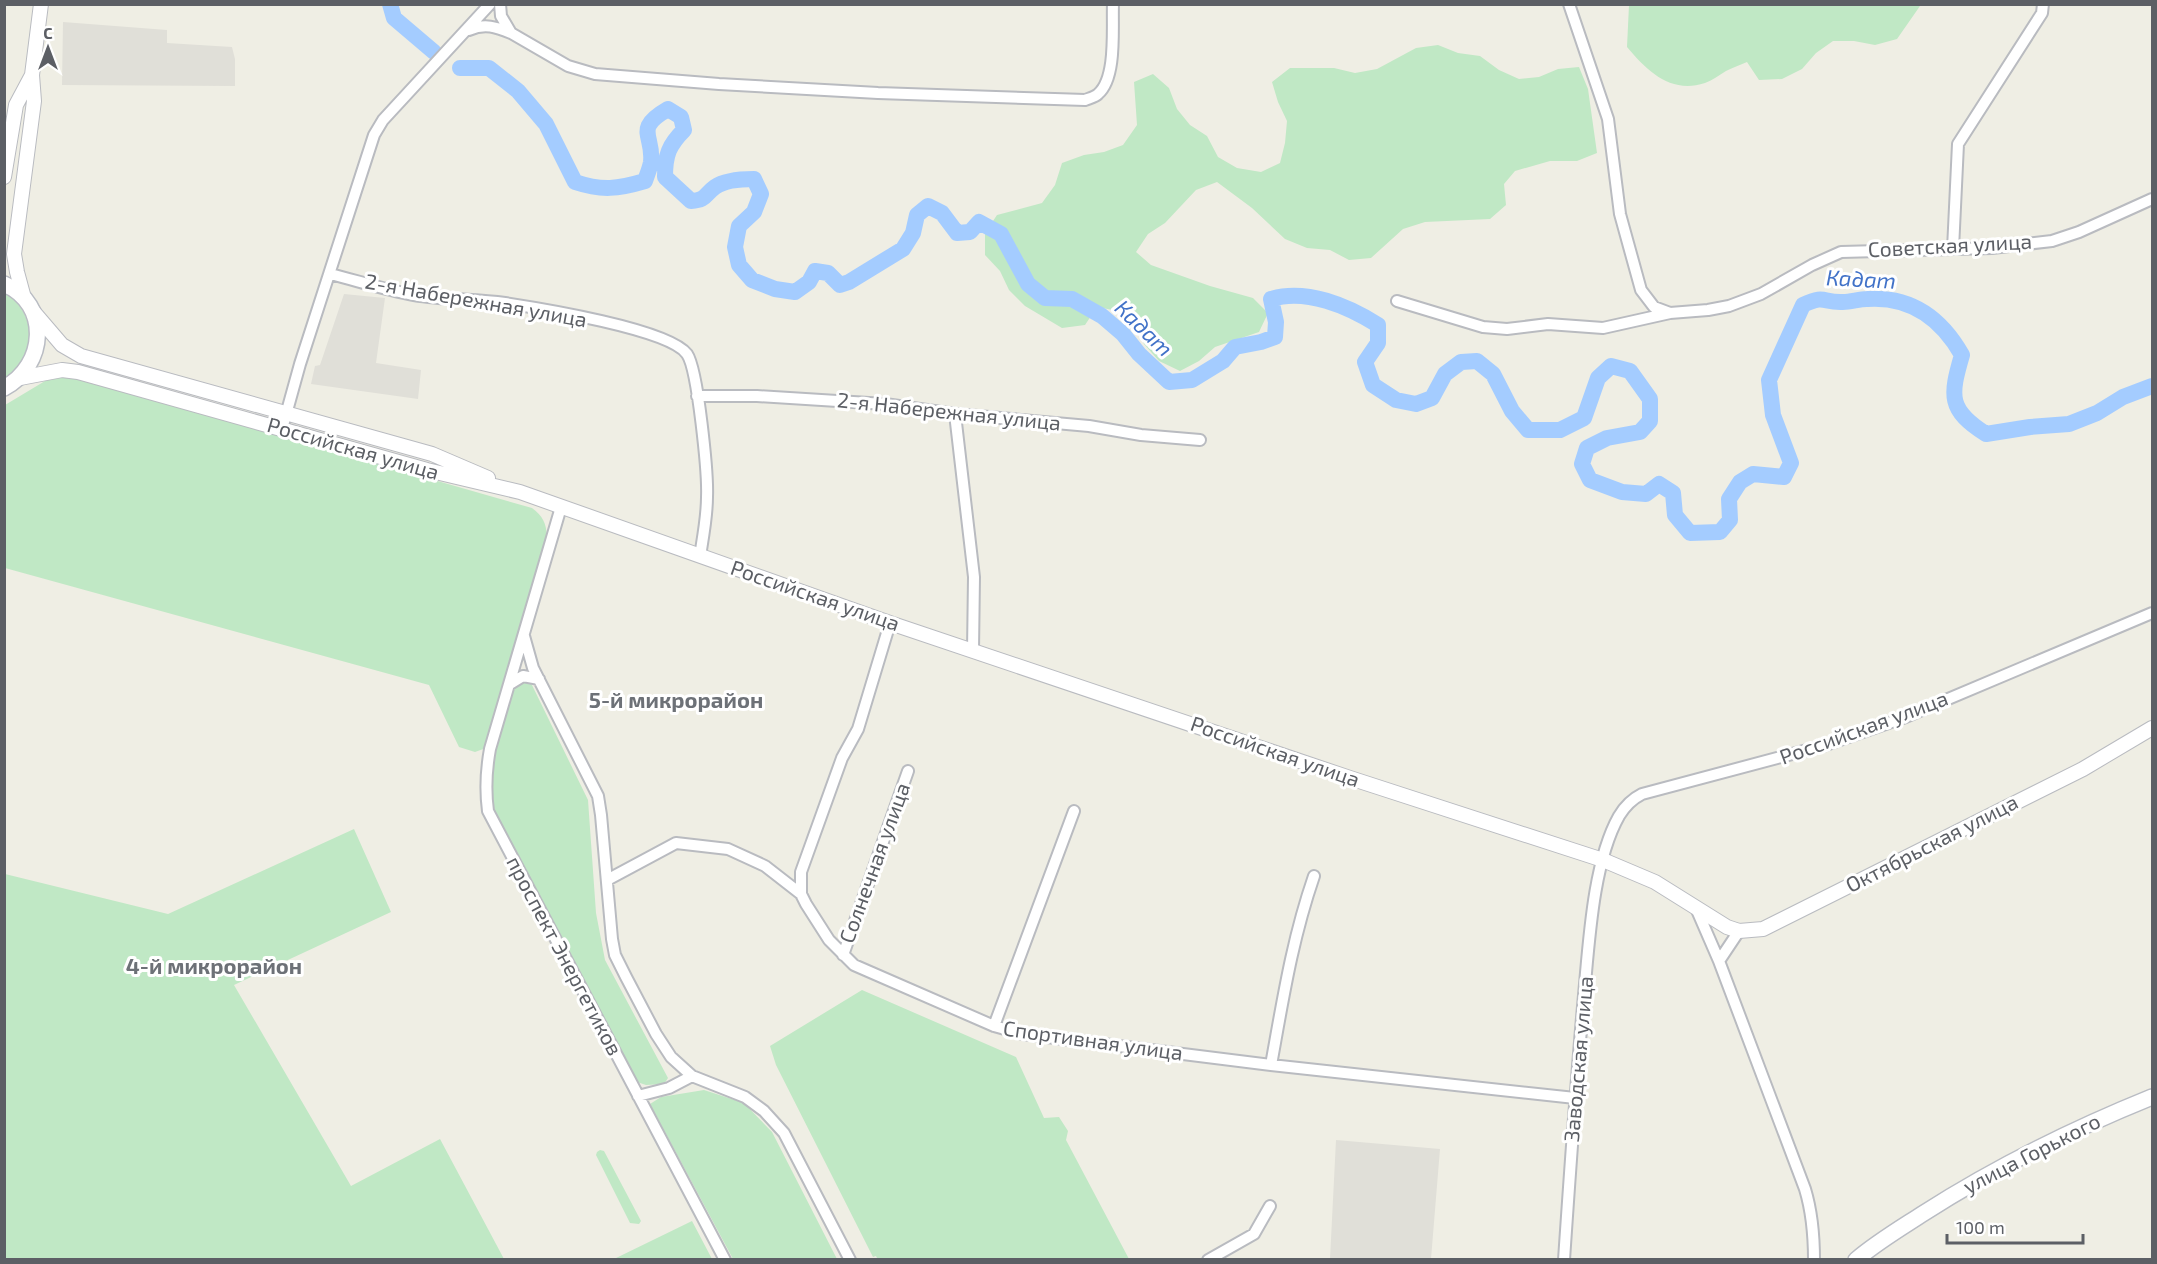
<svg xmlns="http://www.w3.org/2000/svg" width="2157" height="1264" viewBox="0 0 2157 1264" font-family="'Exo 2',sans-serif">
  <rect width="100%" height="100%" fill="#efeee4"/>
  <!-- industrial -->
  <path fill="#e0dfd8" d="M 63,22 L 167,30 L 167,43 L 232,47 L 235,59 L 235,86 L 62,85 Z
    M 344,294 L 385,298 L 376,363 L 421,370 L 418,399 L 311,384 L 315,366 L 320,365 Z
    M 1336,1140 L 1440,1149 L 1431,1259 L 1330,1259 Z"/>
  <!-- green -->
  <path fill="#c0e8c5" d="M 1629,5 L 1920,4 L 1920,6 L 1897,39 L 1875,45 L 1854,41 L 1833,41 L 1816,53 L 1802,69 L 1782,79 L 1759,80 L 1747,62 C 1740,65 1732,68 1726,71 C 1719,75 1713,80 1705,83 C 1671,94 1648,72 1627,47 Z
    M 1438,45 L 1458,53 L 1480,56 L 1499,70 L 1519,79 L 1539,77 L 1558,69 L 1579,67 L 1588,89 L 1597,153 L 1577,161 L 1550,161 L 1515,171 L 1504,184 L 1506,205 L 1490,219 L 1425,222 L 1403,229 L 1371,258 L 1349,260 L 1330,250 L 1307,248 L 1285,239 L 1252,208 L 1217,182 L 1196,190 L 1165,223 L 1148,234 L 1136,252 L 1151,265 L 1210,286 L 1253,298 L 1268,313 L 1259,332 L 1215,347 L 1199,361 L 1180,371 L 1159,361 L 1144,344 L 1135,324 L 1118,311 L 1097,307 L 1085,325 L 1062,328 L 1025,306 L 1009,290 L 1000,271 L 985,255 L 985,233 L 997,215 L 1042,203 L 1055,185 L 1062,163 L 1084,155 L 1104,152 L 1123,145 L 1137,125 L 1134,82 L 1153,74 L 1169,88 L 1177,109 L 1190,125 L 1207,136 L 1218,157 L 1237,168 L 1261,172 L 1280,163 L 1285,143 L 1287,121 L 1278,102 L 1272,82 L 1290,68 L 1334,68 L 1355,73 L 1377,69 L 1416,48 Z
    M 5,293 C 26,305 35,332 26,354 C 22,365 13,372 5,379 Z
    M 71,376 L 532,508 C 543,516 546,523 547,536 L 486,748 L 475,752 L 459,747 L 429,685 L 5,568 L 5,405 L 50,378 Z
    M 523,682 L 531,683 L 588,800 L 596,913 L 605,960 L 668,1078 L 664,1084 L 646,1085 L 637,1082 L 491,810 L 488,785 L 493,751 L 513,686 Z
    M 354,829 L 391,912 L 234,985 L 351,1186 L 440,1139 L 504,1259 L 5,1259 L 5,874 L 168,914 Z
    M 862,990 L 1016,1057 L 1044,1118 L 1059,1117 L 1068,1131 L 1066,1140 L 1129,1259 L 878,1260 L 876,1256 L 873,1257 L 776,1065 L 770,1046 Z
    M 704,1090 L 744,1103 L 772,1132 L 837,1259 L 733,1259 L 650,1104 L 661,1097 Z
    M 600,1150 L 604,1151 L 641,1221 L 639,1224 L 630,1223 L 596,1155 L 597,1152 Z
    M 692,1221 L 712,1259 L 614,1259 Z"/>
  <g fill="none" stroke-linecap="round" stroke-linejoin="round">
    <!-- river -->
    <path stroke="#a4ccff" stroke-width="16" d="M 390,4 L 394,18 L 434,52
      M 460,68 L 489,68 L 518,91 L 546,124 L 575,182 C 602,191 618,189 645,181 C 647,175 650,168 651,162 C 654,135 633,129 668,109 L 681,117 L 684,130 C 669,145 665,155 665,177 L 691,201 C 707,200 704,195 715,187 C 725,180 742,179 754,179 L 761,194 L 754,212 L 739,226 L 735,247 L 739,265 L 752,280 L 775,289 L 795,292 L 809,282 L 815,271 L 828,273 L 840,285 L 849,282 L 903,249 L 913,233 L 917,215 L 928,206 L 942,213 L 957,233 L 970,232 L 979,222 L 1001,234 L 1028,284 L 1045,298 L 1072,299 L 1102,316 L 1123,334 L 1139,354 L 1169,382 L 1192,380 L 1223,361 L 1235,347 L 1261,342 L 1275,337 L 1276,322 L 1271,299 C 1306,288 1348,306 1378,325 L 1378,343 L 1365,362 L 1373,385 L 1396,400 L 1416,404 L 1432,398 L 1445,374 L 1461,362 L 1477,361 L 1493,374 L 1512,411 L 1528,430 L 1560,430 L 1584,418 L 1598,378 L 1611,366 L 1630,371 L 1650,399 L 1650,421 L 1640,432 L 1607,438 L 1587,448 L 1582,464 L 1590,480 L 1622,492 L 1646,494 L 1659,484 L 1673,493 L 1675,515 L 1690,533 L 1720,532 L 1730,520 L 1729,499 L 1740,482 L 1753,474 L 1784,477 L 1791,463 L 1773,415 L 1769,380 L 1803,305 C 1826,294 1822,303 1843,302 C 1851,302 1859,299 1867,299 C 1910,296 1941,318 1962,355 C 1950,396 1948,410 1986,434 L 2030,427 L 2069,424 L 2097,413 L 2123,397 L 2152,386"/>
    <defs>
      <path id="minor" d="M 500,4 L 501,16 L 511,33 L 568,66 L 595,74 L 719,84 L 878,93 L 1085,100 C 1090,98 1095,97 1098,94 C 1117,78 1112,28 1113,4
        M 1569,4 L 1608,119 L 1620,214 L 1641,290 L 1654,307 L 1670,313
        M 469,30 C 485,23 496,27 511,33
        M 1953,249 L 1958,144 L 2042,13 L 2043,4
        M 330,274 C 358,281 386,290 414,295 C 444,300 475,299 505,303 C 538,308 669,329 687,354 C 698,370 708,474 707,497 C 707,517 703,537 700,556
        M 1397,301 L 1483,327 L 1507,329 L 1548,324 L 1603,328 L 1670,313 L 1708,310 L 1729,306 L 1761,294 L 1812,265 L 1841,252 L 1992,248 L 2052,241 L 2079,232 L 2152,199
        M 697,396 L 757,396 L 885,404 L 955,414 L 1089,426 L 1141,435 L 1200,440
        M 955,414 L 974,577 L 973,650
        M 282,429 L 300,364 L 374,135 L 383,120 L 490,4
        M 561,507 L 490,749 C 486,771 485,789 488,811 L 725,1260
        M 890,623 L 858,729 L 842,758 L 801,872 L 801,894 L 806,904 L 829,940 L 854,965 L 994,1026 L 1023,1034 L 1271,1065 L 1575,1098
        M 524,636 L 533,668 L 598,796 L 601,815 L 612,939 L 615,955 L 626,977 L 656,1034 L 671,1057 L 692,1076 L 745,1097 L 764,1111 L 784,1133 L 850,1260
        M 510,684 L 523,676 L 539,679
        M 607,880 L 676,843 L 728,849 L 765,866 L 801,894
        M 1696,908 L 1719,961 L 1805,1189 C 1812,1212 1814,1235 1814,1260
        M 843,955 L 908,771
        M 1719,961 L 1739,931
        M 994,1026 L 1074,811
        M 1271,1065 C 1283,999 1292,940 1314,876
        M 638,1096 L 669,1088 L 692,1076
        M 1208,1260 L 1254,1234 L 1270,1206
        M 1564,1260 C 1570,1171 1576,1083 1584,995 C 1589,942 1593,862 1619,816 C 1625,806 1632,799 1642,794 L 1826,745 L 1903,718 L 2152,613"/>
      <path id="tertiary" d="M 4,177 L 16,105 L 32,75
        M 24,298 L 17,272 L 14,254 L 34,101 L 32,75 L 41,4
        M 32,310 L 62,345 L 81,356 L 432,454 L 488,478
        M 20,378 L 62,370 L 78,372 L 427,470 L 520,492 L 890,623 L 1350,778 L 1603,860 L 1655,882 L 1727,927 L 1739,931 L 1763,929 L 2083,769 L 2152,728"/>
      <path id="secondary" d="M 4,284 C 51,304 46,366 4,388
        M 1856,1260 C 1877,1242 1901,1228 1924,1213 C 1996,1167 2073,1129 2152,1097"/>
    </defs>
    <!-- minor casing -->
    <use href="#minor" stroke="#b9bbc0" stroke-width="14"/>
    <!-- tertiary casing -->
    <use href="#tertiary" stroke="#b9bbc0" stroke-width="16"/>
    <!-- secondary casing -->
    <use href="#secondary" stroke="#b9bcc3" stroke-width="18"/>
    <!-- minor -->
    <use href="#minor" stroke="#fff" stroke-width="10"/>
    <!-- tertiary -->
    <use href="#tertiary" stroke="#fff" stroke-width="14"/>
    <!-- secondary -->
    <use href="#secondary" stroke="#fff" stroke-width="15"/>
  </g>
  <g text-anchor="middle" stroke-width="6" stroke-linejoin="round" paint-order="stroke">
    <!-- street labels -->
    <g font-size="21" fill="#5c5f65" stroke="#fff">
      <text transform="translate(1950 246) rotate(-3)" y="7">Советская улица</text>
      <text transform="translate(476 301) rotate(10)" y="7">2-я Набережная улица</text>
      <text transform="translate(949 412) rotate(6)" y="7">2-я Набережная улица</text>
      <text transform="translate(353 449) rotate(16)" y="7">Российская улица</text>
      <text transform="translate(815 596) rotate(19)" y="7">Российская улица</text>
      <text transform="translate(1864 728) rotate(-20)" y="7">Российская улица</text>
      <text transform="translate(1275 752) rotate(19)" y="7">Российская улица</text>
      <text transform="translate(1932 844) rotate(-27)" y="7">Октябрьская улица</text>
      <text transform="translate(875 863) rotate(-70)" y="7">Солнечная улица</text>
      <text transform="translate(564 956) rotate(62)" y="7">проспект Энергетиков</text>
      <text transform="translate(1093 1041) rotate(8)" y="7">Спортивная улица</text>
      <text transform="translate(1579 1059) rotate(-85)" y="7">Заводская улица</text>
      <text transform="translate(2032 1154) rotate(-27)" y="7">улица Горького</text>
    </g>
    <!-- water labels -->
    <g font-size="22" font-style="italic" fill="#4172c8" stroke="#fff">
      <text transform="translate(1861 279) rotate(3)" y="8">Кадат</text>
      <text transform="translate(1144 328) rotate(44)" y="8">Кадат</text>
    </g>
    <!-- neighbourhood labels -->
    <g font-size="22" font-weight="bold" fill="#6d7177" stroke="#fff">
      <text x="676" y="708">5-й микрорайон</text>
      <text x="214" y="974">4-й микрорайон</text>
    </g>
  </g>
  <!-- border -->
  <rect width="2157" height="1264" fill="none" stroke="#5c5f65" stroke-width="12"/>
  <!-- north arrow -->
  <g transform="translate(48 48)" stroke="#ffffff" stroke-width="4.5" paint-order="stroke">
  <path d="M0-4.5L10 22L0 15L-10 22Z" fill="#5c5f65"/>
  <text y="-9" font-size="16" font-weight="bold" text-anchor="middle" fill="#5c5f65">С</text>
  </g>
  <!-- scale -->
  <path d="M1947 1234v9h136v-9" fill="none" stroke="#5c5f65" stroke-width="3"/>
  <text x="1956" y="1234" font-size="18" fill="#5c5f65" stroke="#ffffff" stroke-width="4.5" paint-order="stroke">100 m</text>
</svg>
